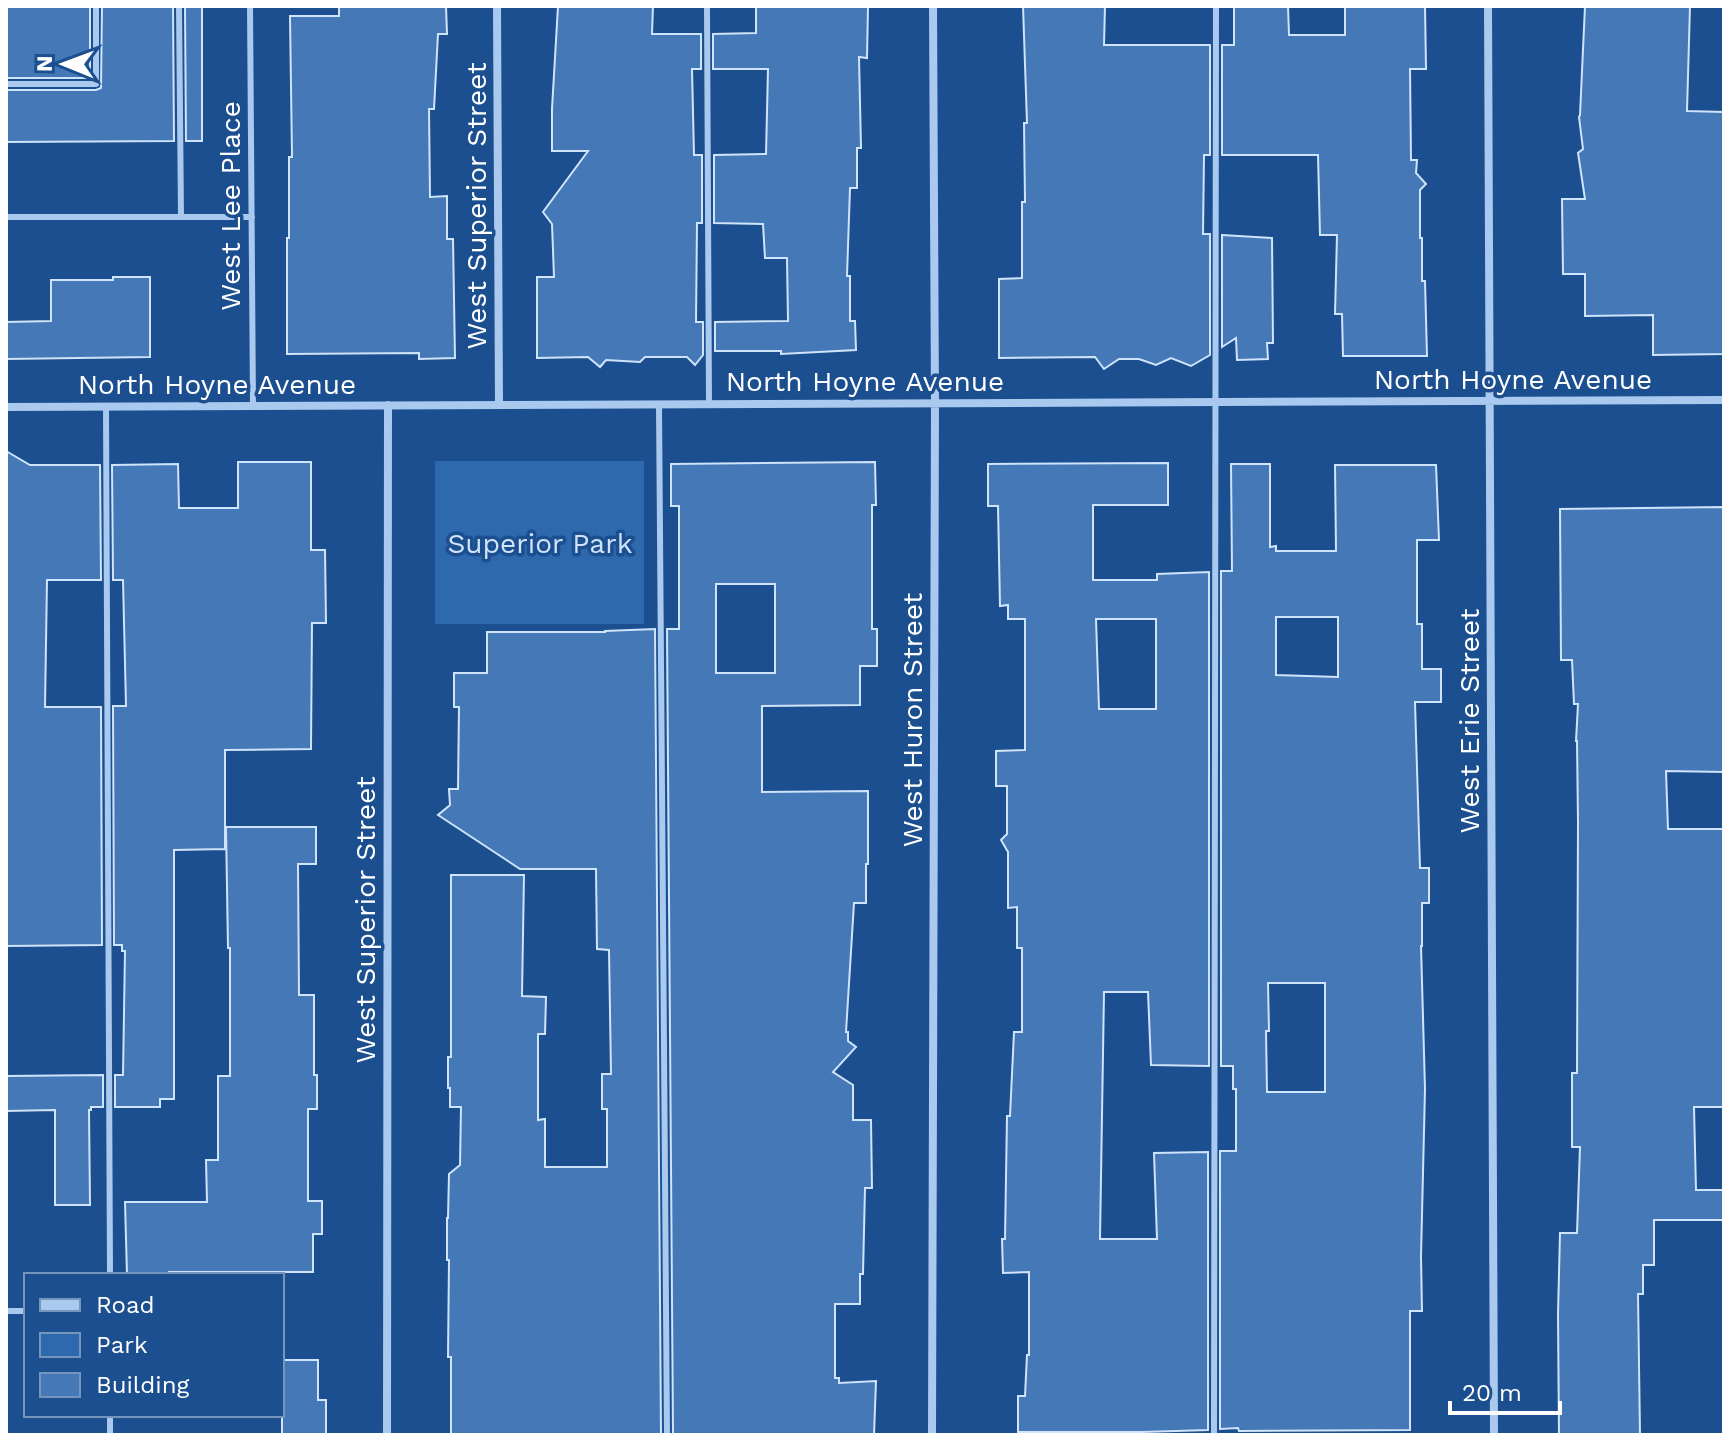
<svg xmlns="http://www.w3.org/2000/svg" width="1730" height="1441" viewBox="0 0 1730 1441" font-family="'Work Sans',sans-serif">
  <rect width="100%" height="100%" fill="#1b4f8f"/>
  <!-- green -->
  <path fill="#2e69ad" d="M 435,461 L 644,461 L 644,624 L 435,624 Z"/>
  <!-- building -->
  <path fill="#4478b7" stroke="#cfe3fa" stroke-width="2" fill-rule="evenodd" d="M 6,6 L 90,6 L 90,78 L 6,78 Z
    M 102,6 L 173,6 L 174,141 L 6,142 L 6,90 L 96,90 L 101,88 Z
    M 185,6 L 202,6 L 202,141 L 186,141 Z
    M 339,6 L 446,6 L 447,34 L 438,34 L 434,109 L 429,109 L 430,197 L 447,196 L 447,239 L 453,239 L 455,358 L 419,359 L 419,353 L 287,354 L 287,238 L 289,238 L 289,157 L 292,157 L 290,16 L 339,16 Z
    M 558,6 L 653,6 L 652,34 L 701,34 L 701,69 L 692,69 L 694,155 L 702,155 L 702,223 L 697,223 L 696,322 L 703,322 L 703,355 L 695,365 L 687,357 L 645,357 L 640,362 L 606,360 L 600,367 L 588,357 L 537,358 L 537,277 L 554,277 L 552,224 L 543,212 L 588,151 L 552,151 L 552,109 Z
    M 756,6 L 868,6 L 867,58 L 859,57 L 861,148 L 857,148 L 857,188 L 850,188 L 847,276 L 850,276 L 850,321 L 855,321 L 856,350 L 781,354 L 781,351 L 715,351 L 715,322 L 788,321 L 787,258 L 765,258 L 763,224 L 714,223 L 714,155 L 766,154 L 768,69 L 713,69 L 713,34 L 756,33 Z
    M 1023,6 L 1105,6 L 1104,45 L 1210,45 L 1210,155 L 1204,155 L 1203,234 L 1210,234 L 1210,355 L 1191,366 L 1171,358 L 1156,365 L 1139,359 L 1119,359 L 1104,369 L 1095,357 L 999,358 L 999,279 L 1022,278 L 1022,202 L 1025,202 L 1024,123 L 1027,123 Z
    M 1234,6 L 1288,6 L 1289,35 L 1345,35 L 1345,6 L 1425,6 L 1426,69 L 1410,69 L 1411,160 L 1417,160 L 1416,173 L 1426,184 L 1420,190 L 1420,238 L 1422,238 L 1422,281 L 1425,281 L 1427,356 L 1343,356 L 1342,314 L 1335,314 L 1337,235 L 1320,235 L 1318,155 L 1222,155 L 1222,45 L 1234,45 Z
    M 1585,6 L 1690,6 L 1687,111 L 1724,112 L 1724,354 L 1653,355 L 1653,315 L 1585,316 L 1585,274 L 1563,274 L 1562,199 L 1585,199 L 1578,153 L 1583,149 L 1579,117 L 1580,115 Z
    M 1222,235 L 1272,238 L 1273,343 L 1267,343 L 1268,359 L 1237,360 L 1236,338 L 1222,347 Z
    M 113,277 L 150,277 L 150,357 L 6,359 L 6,322 L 51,321 L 51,280 L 113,280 Z
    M 6,451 L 30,465 L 100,465 L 101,580 L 47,580 L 45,707 L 101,707 L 102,945 L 6,946 Z
    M 238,462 L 311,462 L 311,550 L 325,550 L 326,623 L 312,623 L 311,749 L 225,750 L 225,849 L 174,850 L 174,1099 L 160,1099 L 160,1107 L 115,1107 L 115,1075 L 123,1075 L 125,951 L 122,951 L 122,945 L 114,945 L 113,706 L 126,706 L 123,580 L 113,580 L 112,465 L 178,464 L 179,508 L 238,508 Z
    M 875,462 L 876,505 L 872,505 L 872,629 L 877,629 L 877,666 L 860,666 L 860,705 L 762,706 L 762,792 L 868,791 L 868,864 L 866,864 L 866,903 L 854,903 L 846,1032 L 848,1032 L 848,1041 L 856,1047 L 833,1072 L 853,1085 L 853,1120 L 871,1120 L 872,1188 L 865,1188 L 863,1274 L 860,1274 L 860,1304 L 835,1304 L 835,1378 L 839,1378 L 839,1383 L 876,1381 L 874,1435 L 673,1435 L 667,629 L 679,629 L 679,506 L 671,506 L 671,464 ZM 716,584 L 775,584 L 775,673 L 716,673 Z
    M 1168,463 L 1168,505 L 1093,505 L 1093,580 L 1157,580 L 1157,574 L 1209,572 L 1209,1066 L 1151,1065 L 1148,992 L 1104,992 L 1100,1239 L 1157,1239 L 1154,1153 L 1208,1152 L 1208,1430 L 1143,1432 L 1018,1432 L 1018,1396 L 1025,1396 L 1027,1355 L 1029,1355 L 1029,1272 L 1003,1273 L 1002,1239 L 1005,1239 L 1007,1116 L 1010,1116 L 1014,1032 L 1022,1032 L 1022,948 L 1017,948 L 1017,907 L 1008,908 L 1008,852 L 1001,840 L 1007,834 L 1007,786 L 996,786 L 996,751 L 1025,750 L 1025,619 L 1008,619 L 1008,605 L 1000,606 L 998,506 L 988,506 L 988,464 ZM 1096,619 L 1156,619 L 1156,709 L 1099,709 Z
    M 1231,464 L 1270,464 L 1270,547 L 1276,546 L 1276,551 L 1336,551 L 1335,465 L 1436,465 L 1439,540 L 1417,540 L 1417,624 L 1422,624 L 1422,669 L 1441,669 L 1441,702 L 1415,702 L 1420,868 L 1429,868 L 1429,903 L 1422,903 L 1422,946 L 1421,946 L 1425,1089 L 1421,1257 L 1422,1311 L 1410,1311 L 1410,1430 L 1239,1431 L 1238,1428 L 1220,1429 L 1220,1151 L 1236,1151 L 1236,1089 L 1233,1089 L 1233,1066 L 1221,1066 L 1221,571 L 1232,571 ZM 1276,617 L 1338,617 L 1338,677 L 1276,675 ZM 1268,983 L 1325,983 L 1325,1092 L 1267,1092 L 1266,1031 L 1269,1031 Z
    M 1724,507 L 1724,772 L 1666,771 L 1668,829 L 1724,829 L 1724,1107 L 1694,1107 L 1696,1190 L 1724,1190 L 1724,1220 L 1654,1220 L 1654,1265 L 1643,1265 L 1643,1294 L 1638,1294 L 1640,1435 L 1559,1435 L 1558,1314 L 1560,1233 L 1577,1233 L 1580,1147 L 1572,1147 L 1572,1073 L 1577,1073 L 1578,822 L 1577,741 L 1576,741 L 1578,704 L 1574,704 L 1572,660 L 1561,660 L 1560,509 Z
    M 655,629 L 661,1435 L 451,1435 L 451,1357 L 448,1357 L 449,1260 L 447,1260 L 447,1218 L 448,1218 L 449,1174 L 460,1165 L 461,1107 L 450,1107 L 450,1088 L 448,1088 L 448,1057 L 451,1057 L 451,875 L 524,875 L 522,996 L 546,997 L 545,1034 L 538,1034 L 538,1120 L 545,1119 L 545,1167 L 607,1167 L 607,1109 L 602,1109 L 602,1074 L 611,1074 L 609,950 L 597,949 L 596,869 L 520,869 L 438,815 L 450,805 L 449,789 L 458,789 L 459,707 L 454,707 L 454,673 L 487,673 L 487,632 L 605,632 L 605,631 Z
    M 226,827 L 316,827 L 316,864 L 298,864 L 299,995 L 314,995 L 314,1075 L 317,1075 L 317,1109 L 308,1109 L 308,1201 L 322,1201 L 322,1234 L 313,1234 L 313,1272 L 169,1272 L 169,1275 L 127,1275 L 125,1202 L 207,1202 L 206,1160 L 218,1160 L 218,1076 L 230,1076 L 230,948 L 228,948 Z
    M 103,1075 L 103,1107 L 91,1107 L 91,1110 L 89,1110 L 90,1205 L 55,1205 L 55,1110 L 6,1111 L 6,1076 Z
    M 282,1360 L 318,1360 L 318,1400 L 326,1400 L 326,1435 L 282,1435 Z"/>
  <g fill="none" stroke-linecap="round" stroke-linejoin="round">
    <!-- service -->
    <path stroke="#a9c9ee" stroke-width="6" d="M 179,6 L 181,217
      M 250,6 L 253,406
      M 707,6 L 709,404
      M 6,84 L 96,84 L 96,6
      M 6,217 L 252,217
      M 659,405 L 667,1435
      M 106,407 L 110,1275
      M 6,1311 L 26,1311
      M 110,1415 L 110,1435
      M 1214,1435 L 1216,6"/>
    <!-- minor -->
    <path stroke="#a9c9ee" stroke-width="8" d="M 497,6 L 499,405
      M 1488,6 L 1494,1435
      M 6,407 L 1724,400
      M 387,1435 L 388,405
      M 932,1435 L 935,403 L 933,6"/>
  </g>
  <g text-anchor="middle" stroke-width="7" stroke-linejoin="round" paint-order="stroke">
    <!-- street labels -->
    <g font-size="28" fill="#fff" stroke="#1b4f8f">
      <text transform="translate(230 206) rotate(-90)" y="10">West Lee Place</text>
      <text transform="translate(476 206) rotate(-90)" y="10">West Superior Street</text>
      <text x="1513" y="389">North Hoyne Avenue</text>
      <text x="865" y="391">North Hoyne Avenue</text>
      <text x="217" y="394">North Hoyne Avenue</text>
      <text transform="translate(912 720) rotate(-90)" y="10">West Huron Street</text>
      <text transform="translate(1469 721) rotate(-90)" y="10">West Erie Street</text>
      <text transform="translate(365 920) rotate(-90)" y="10">West Superior Street</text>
    </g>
    <!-- park labels -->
    <g font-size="28" fill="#cfe3fa" stroke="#1b4f8f">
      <text x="540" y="553">Superior Park</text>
    </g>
  </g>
  <!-- border -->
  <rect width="1730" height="1441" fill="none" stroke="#ffffff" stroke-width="16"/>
  <!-- legend -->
  <rect x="24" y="1273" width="260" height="144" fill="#1b4f8f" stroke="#7695bc" stroke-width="2"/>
  <rect x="40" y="1299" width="40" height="12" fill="#a9c9ee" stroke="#7695bc" stroke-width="2"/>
  <text x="96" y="1313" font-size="24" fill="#ffffff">Road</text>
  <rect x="40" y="1333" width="40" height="24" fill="#2e69ad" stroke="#7695bc" stroke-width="2"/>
  <text x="96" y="1353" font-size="24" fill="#ffffff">Park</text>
  <rect x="40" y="1373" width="40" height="24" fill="#4478b7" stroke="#7695bc" stroke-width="2"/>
  <text x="96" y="1393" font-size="24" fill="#ffffff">Building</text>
  <!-- north arrow -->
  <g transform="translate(64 64) rotate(271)" stroke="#1b4f8f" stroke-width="6" paint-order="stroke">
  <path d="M0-6L14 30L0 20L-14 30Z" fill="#ffffff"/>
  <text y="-12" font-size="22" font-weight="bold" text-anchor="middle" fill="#ffffff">N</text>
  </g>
  <!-- scale -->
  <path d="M1450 1401v12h110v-12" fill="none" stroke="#ffffff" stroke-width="4"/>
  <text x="1462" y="1401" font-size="24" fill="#ffffff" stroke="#1b4f8f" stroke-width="6" paint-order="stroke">20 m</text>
</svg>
